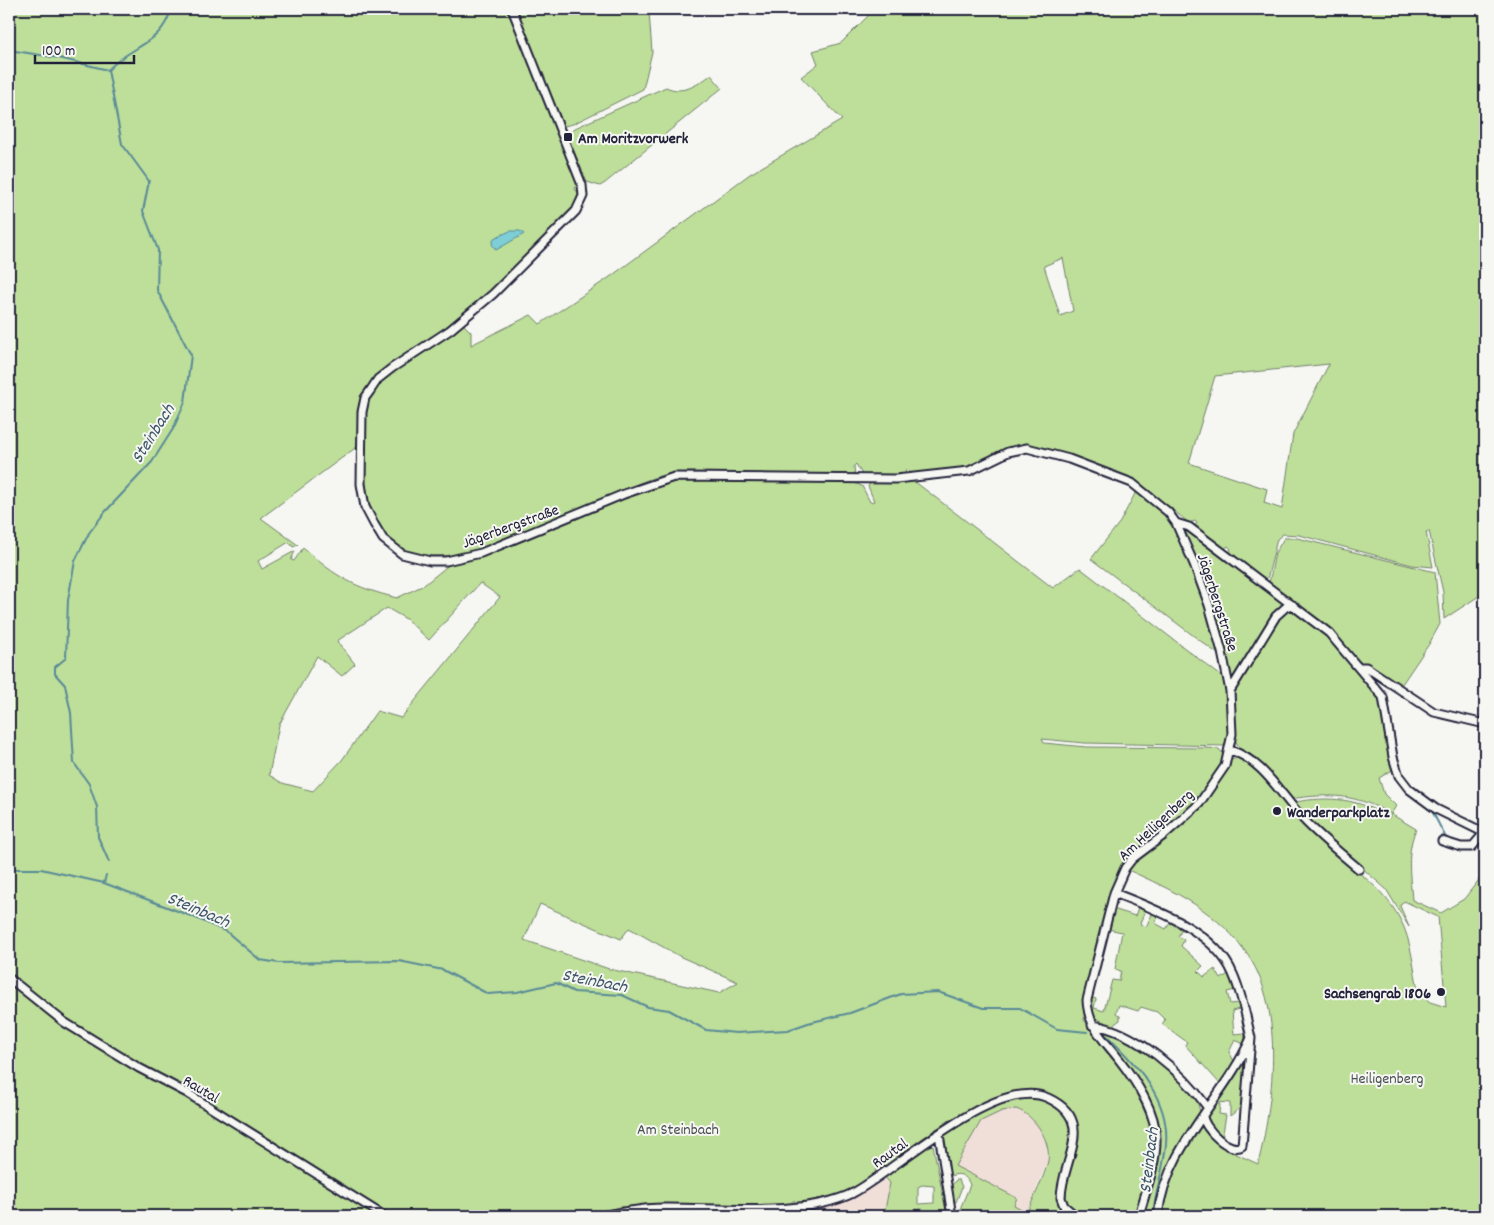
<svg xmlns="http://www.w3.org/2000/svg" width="1494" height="1225" viewBox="0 0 1494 1225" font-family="Dekko,sans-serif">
  <rect width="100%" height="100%" fill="#f6f6f2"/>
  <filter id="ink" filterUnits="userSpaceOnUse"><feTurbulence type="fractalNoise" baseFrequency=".02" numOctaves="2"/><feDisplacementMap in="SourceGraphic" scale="10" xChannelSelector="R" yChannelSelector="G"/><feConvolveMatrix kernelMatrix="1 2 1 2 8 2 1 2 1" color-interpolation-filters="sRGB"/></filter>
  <g filter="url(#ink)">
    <!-- built -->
    <path fill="#f0dfd9" d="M 1016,1109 L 1026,1112 L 1039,1127 L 1046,1144 L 1048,1161 L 1027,1212 L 1014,1205 L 1017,1198 L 954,1167 L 981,1121 L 1002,1111 Z
      M 884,1176 L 890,1183 L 884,1216 L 794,1216 L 796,1211 L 839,1203 L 854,1197 Z"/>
    <!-- green -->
    <path fill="#bedf99" stroke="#70806a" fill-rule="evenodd" d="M 9,9 L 509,9 L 578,181 L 578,185 L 575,187 L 576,191 L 579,190 L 575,206 L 490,293 L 435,335 L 384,369 L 371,382 L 363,396 L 358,446 L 261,518 L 298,545 L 293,547 L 289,542 L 258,561 L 262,569 L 295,551 L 291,560 L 294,561 L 303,548 C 338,578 353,587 397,598 L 424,585 L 451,563 L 482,556 L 513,545 L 664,483 L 680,480 L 854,483 L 862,486 L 870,502 L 874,501 L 868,486 L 871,483 L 914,481 L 1053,588 L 1080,568 L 1225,679 L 1229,728 L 1227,744 L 1225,746 L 1084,743 L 1042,739 L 1044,743 L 1086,747 L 1208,748 L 1219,749 L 1225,756 L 1220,769 L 1196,803 L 1162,832 L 1135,851 L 1122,864 L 1111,892 L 1084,998 L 1084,1020 L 1131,1080 L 1152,1129 L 1152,1156 L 1137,1216 C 1120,1216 1082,1222 1071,1208 C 1056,1190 1078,1156 1078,1135 C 1078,1121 1071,1115 1061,1106 C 1053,1099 1047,1093 1036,1091 C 999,1087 913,1148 881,1170 L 878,1168 L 875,1170 L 876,1174 L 851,1190 L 836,1195 L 796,1204 L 794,1200 L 789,1205 L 764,1206 L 620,1207 L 577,1216 L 389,1216 L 67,1020 L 9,974 ZM 480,583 L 500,597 L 401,718 L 377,711 L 342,760 L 313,791 L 282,783 L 269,775 L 279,725 L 317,656 L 342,676 L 355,664 L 337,641 L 387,608 L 406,619 L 429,640 ZM 540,904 L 621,939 L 629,928 L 681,957 L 738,982 L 719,993 L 609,969 L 524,940 Z
      M 516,9 L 651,9 L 649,12 L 652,52 L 643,89 L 573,124 L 564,126 Z
      M 875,9 L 1485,9 L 1485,592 L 1444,619 L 1443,592 L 1429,531 L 1426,532 L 1433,567 L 1412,565 L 1299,535 L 1283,534 L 1277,539 L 1268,576 L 1265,581 L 1229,553 L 1231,549 L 1228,546 L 1224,549 L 1194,527 L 1197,523 L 1195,521 L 1189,523 L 1141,484 L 1124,475 L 1038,446 L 1027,445 L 1007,449 L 967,468 L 912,474 L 906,469 L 905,475 L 863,476 L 856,464 L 854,466 L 855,475 L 689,472 C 680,473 671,473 663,475 C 573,499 369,653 364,461 C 364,442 361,420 367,401 C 374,375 409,362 429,349 C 441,341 452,332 463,324 L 471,332 L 471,345 L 531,315 L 540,324 L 610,277 L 750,174 L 842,120 L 801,77 L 818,64 L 813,51 L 841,43 ZM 1063,258 L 1073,311 L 1060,316 L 1044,266 ZM 1329,364 L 1293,434 L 1282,509 L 1264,503 L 1267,489 L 1189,463 L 1215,376 Z
      M 711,75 L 722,88 L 605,183 L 600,186 L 587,182 L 567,135 L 575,128 L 666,87 C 683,95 697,85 711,75 Z
      M 1137,490 C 1146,498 1158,505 1166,515 C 1195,553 1206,608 1218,654 L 1091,559 L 1120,522 Z
      M 1189,531 L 1281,600 L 1283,605 L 1232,682 L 1212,605 L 1185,533 Z
      M 1284,538 L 1297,538 L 1435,572 L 1440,624 L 1429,644 L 1402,684 L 1398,685 L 1362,664 L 1332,632 L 1269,584 L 1275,553 Z
      M 1287,610 L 1294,610 L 1327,636 L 1381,696 L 1394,769 L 1379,778 L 1384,794 L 1396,806 L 1391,814 L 1416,829 C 1406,852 1410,875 1412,900 L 1441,913 L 1464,899 L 1485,872 L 1485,890 L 1482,898 L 1485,906 L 1485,1216 L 1161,1216 L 1162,1195 L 1159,1194 L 1155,1216 L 1143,1216 C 1149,1193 1161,1165 1160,1141 C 1157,1101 1125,1068 1103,1036 L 1109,1029 L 1161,1063 L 1196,1097 L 1201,1115 L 1212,1136 L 1234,1153 L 1258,1164 C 1273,1104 1285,1011 1249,957 C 1221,913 1173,890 1128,870 C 1143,854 1161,839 1179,828 C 1200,815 1221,782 1231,760 L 1241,757 C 1275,781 1300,816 1329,846 C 1355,873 1381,884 1400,919 C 1412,941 1413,969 1419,993 L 1430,1002 L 1446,1007 L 1438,917 L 1404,901 L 1400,906 L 1409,927 L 1386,889 L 1308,821 L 1295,802 C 1329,796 1359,798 1389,818 L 1391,814 C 1355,794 1330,793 1290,799 L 1239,747 L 1235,740 L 1235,686 L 1278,616 Z
      M 1138,907 L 1145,910 L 1140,924 L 1146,927 L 1153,912 L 1159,915 L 1155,923 L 1166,929 L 1170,923 L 1182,930 L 1178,936 L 1184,940 L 1181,946 L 1203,966 L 1198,971 L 1204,977 L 1215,969 L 1221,979 L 1228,974 L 1235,990 L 1227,992 L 1230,1004 L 1238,1003 L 1239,1009 L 1232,1011 L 1234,1034 L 1245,1033 L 1244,1044 L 1235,1040 L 1229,1052 L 1235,1063 L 1222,1086 L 1185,1045 L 1187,1042 L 1162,1024 L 1165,1020 L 1157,1012 L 1141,1007 L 1138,1011 L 1119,1005 L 1116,1013 L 1120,1016 L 1120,1020 L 1112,1026 L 1091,1016 L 1090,997 L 1096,999 L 1094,1008 L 1104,1011 L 1112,980 L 1119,981 L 1121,971 L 1115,969 L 1122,932 L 1108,929 L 1113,909 L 1135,916 Z
      M 9,983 L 63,1025 L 110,1055 L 184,1096 L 379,1216 L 9,1216 Z
      M 1247,1051 L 1245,1104 L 1230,1116 L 1230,1103 L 1217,1102 Z
      M 1027,1097 C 1093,1110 1068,1152 1058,1200 L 1060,1205 L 1072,1216 L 993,1216 L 993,1213 L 983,1211 L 982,1216 L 957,1216 L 970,1185 C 966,1174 958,1172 949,1177 L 943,1137 C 955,1117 1004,1101 1027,1097 ZM 1016,1109 C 1035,1115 1051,1141 1048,1161 C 1045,1175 1033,1200 1027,1212 L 1014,1205 L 1017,1198 L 955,1166 L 981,1121 L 1002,1111 Z
      M 1215,1104 L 1220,1104 L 1219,1114 L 1226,1115 L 1222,1139 L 1209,1128 L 1206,1117 Z
      M 933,1145 L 947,1216 L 924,1216 L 923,1209 L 912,1210 L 911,1216 L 884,1216 L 890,1183 L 884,1176 L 926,1146 ZM 922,1185 L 934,1186 L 934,1203 L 918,1204 L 918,1187 Z
      M 956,1180 L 959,1180 L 962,1187 L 956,1202 L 954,1202 L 951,1186 Z
      M 682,1211 L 790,1211 L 788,1216 L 630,1216 Z"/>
    <!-- water -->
    <path fill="#7dced6" stroke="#598998" d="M 510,231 L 520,231 L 524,234 L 496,250 L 492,244 L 494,238 Z"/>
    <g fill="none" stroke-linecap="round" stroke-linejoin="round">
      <!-- stream -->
      <path stroke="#598998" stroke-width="2" d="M 9,50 L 59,58 L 108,70 L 122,144 L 149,181 L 143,211 L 158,250 L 157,290 L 191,355 L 185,402 L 173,429 L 152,462 L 105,512 L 89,533 L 75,561 L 68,600 L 66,658 L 55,667 L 55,674 L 65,685 L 71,713 L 74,763 L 89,784 L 97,807 L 98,837 L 109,862
        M 109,69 C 131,45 162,45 171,9
        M 1421,803 L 1424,805
        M 1431,809 L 1447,840
        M 9,869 L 41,869 L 104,883
        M 106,875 L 104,883 L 196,918 L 227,932 L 260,960 L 279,963 L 399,961 L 443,970 L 488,994 L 517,992 L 556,983 L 574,992 L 622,995 L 648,1007 L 669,1010 L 706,1030 L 736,1033 L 788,1030 L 808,1023 L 850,1013 L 901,994 L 938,992 L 983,1008 L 1020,1008 L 1057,1029 L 1087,1032
        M 1107,1036 C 1137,1065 1170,1099 1166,1144 C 1164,1168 1155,1192 1153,1216"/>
      <defs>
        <path id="minor" d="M 512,9 L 582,185 L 583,196 L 576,211 L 493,294 L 450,330 L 392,368 L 378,379 L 370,391 L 365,398 L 362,412 L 361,484 L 365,507 L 374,524 L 383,539 L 402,554 L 430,561 L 446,561 L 481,553 L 624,494 L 674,477 L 896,479 L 969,471 L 1008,452 L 1027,448 L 1069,459 L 1132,483 L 1168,512 L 1176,523 L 1194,564 L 1209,605 L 1222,652 L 1230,691 L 1232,734 L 1225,766 L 1199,804 L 1164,835 L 1132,859 L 1125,868 L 1114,893 L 1087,1000 C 1088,1026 1103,1039 1118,1058 C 1136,1081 1157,1112 1156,1141 C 1156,1166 1145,1193 1139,1216
          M 1176,523 L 1189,527 L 1329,633 L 1383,697 L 1393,757 L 1399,776 L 1409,789 L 1436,809 L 1485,833
          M 1359,667 L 1366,667 L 1434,712 L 1485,724
          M 1230,691 L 1276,616 L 1286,607 L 1293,605
          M 1230,750 C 1265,761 1282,798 1307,823 C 1323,839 1341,854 1359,869
          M 1442,841 L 1461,847 L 1472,847 L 1484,833
          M 1114,893 C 1155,909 1215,931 1233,974 C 1242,994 1246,1016 1251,1038
          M 9,978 L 64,1022 L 139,1068 L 187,1093 L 384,1216
          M 1092,1025 C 1135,1030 1183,1073 1208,1108
          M 939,1134 L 952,1216
          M 602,1216 C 622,1212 641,1208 662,1208 C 717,1207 802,1218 853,1193 C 898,1169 996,1074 1048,1098 C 1098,1121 1061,1161 1061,1198 L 1064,1206 L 1076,1216
          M 1158,1216 C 1165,1147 1224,1099 1251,1038 L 1242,1146 C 1230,1154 1204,1129 1203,1116"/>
      </defs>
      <!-- minor casing -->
      <use href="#minor" stroke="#22223b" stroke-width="11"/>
      <!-- minor -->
      <use href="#minor" stroke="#f6f6f2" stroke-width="7"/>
    </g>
  </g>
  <!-- markers -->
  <g fill="#22223b" stroke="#f6f6f2" stroke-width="2">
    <rect x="563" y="132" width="10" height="10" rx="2.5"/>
    <circle cx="1277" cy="811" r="5"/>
    <circle cx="1441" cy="992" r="5"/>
  </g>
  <g text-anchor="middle" stroke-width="4" stroke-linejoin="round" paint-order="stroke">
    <!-- poi labels -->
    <g font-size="16" font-weight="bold" fill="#22223b" stroke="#f6f6f2" text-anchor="start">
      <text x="578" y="143">Am Moritzvorwerk</text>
      <text x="1287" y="817">Wanderparkplatz</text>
      <text x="1431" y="998" text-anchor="end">Sachsengrab 1806</text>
    </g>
    <!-- street labels -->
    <g font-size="16" fill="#22223b" stroke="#f6f6f2">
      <text transform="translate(510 525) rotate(-20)" y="6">Jägerbergstraße</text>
      <text transform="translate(1219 602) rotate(72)" y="6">Jägerbergstraße</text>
      <text transform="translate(1155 824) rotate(-43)" y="6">Am Heiligenberg</text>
      <text transform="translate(202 1088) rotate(31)" y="6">Rautal</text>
      <text transform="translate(889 1152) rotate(-35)" y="6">Rautal</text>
    </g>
    <!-- park labels -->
    <g font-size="16" fill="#495152" stroke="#f6f6f2">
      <text x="1387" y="1083">Heiligenberg</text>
      <text x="678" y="1134">Am Steinbach</text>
    </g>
    <!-- water labels -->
    <g font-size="18" font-style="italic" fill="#3d566a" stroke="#f6f6f2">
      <text transform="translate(152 433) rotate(-58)" y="6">Steinbach</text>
      <text transform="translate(199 909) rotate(23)" y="6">Steinbach</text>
      <text transform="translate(595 980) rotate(11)" y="6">Steinbach</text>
      <text transform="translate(1148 1160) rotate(-83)" y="6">Steinbach</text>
    </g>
  </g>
  <!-- margin -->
  <rect width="1494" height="1225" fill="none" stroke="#f6f6f2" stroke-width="30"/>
  <rect x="15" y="15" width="1464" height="1195" fill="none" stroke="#22223b" stroke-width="2" filter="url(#ink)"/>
  <!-- scale -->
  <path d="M35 55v8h99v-8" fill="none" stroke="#22223b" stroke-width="2.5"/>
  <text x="42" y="55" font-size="15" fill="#22223b" stroke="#f6f6f2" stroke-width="4" paint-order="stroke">100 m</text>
</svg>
